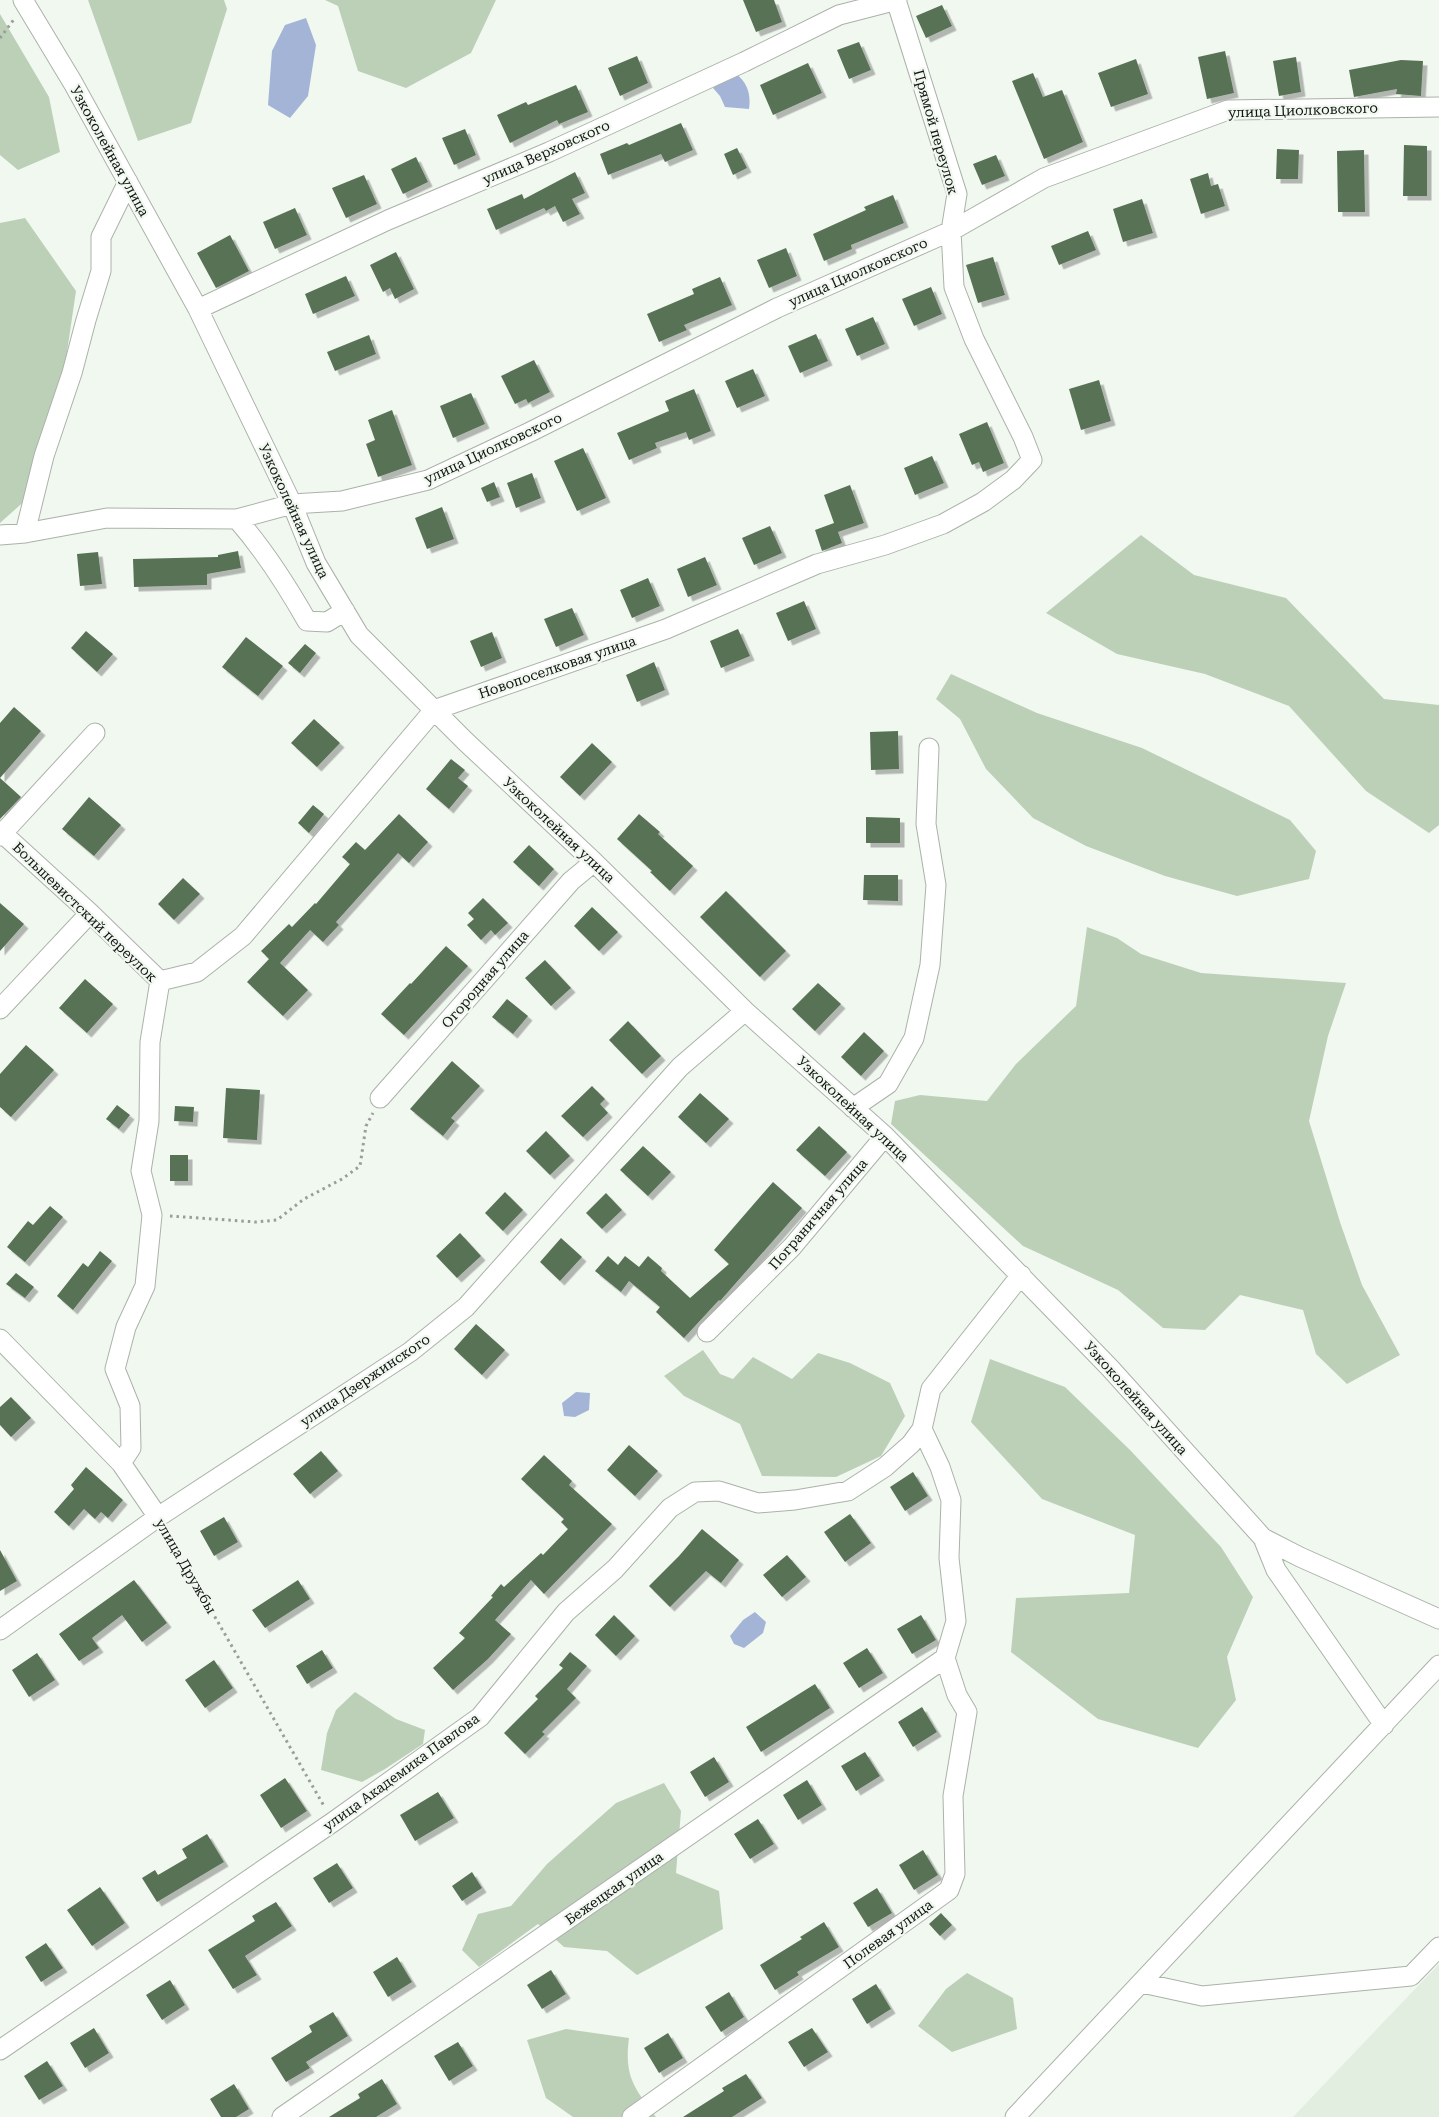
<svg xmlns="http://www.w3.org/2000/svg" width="1439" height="2117" viewBox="0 0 1439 2117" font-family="'Roboto Serif',serif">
  <defs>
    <filter id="shadow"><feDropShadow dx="4.5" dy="4.5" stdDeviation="0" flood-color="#0004"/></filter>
  </defs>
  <rect width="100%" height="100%" fill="#f1f8f0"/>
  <!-- built -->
  <path fill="#e2eee0" d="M 1439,1964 L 1439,2117 L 1293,2117 Z"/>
  <!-- green -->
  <path fill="#bcd0b8" d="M 88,0 L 224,0 L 227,9 L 191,123 L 138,141 Z
    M 325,0 L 496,0 L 471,53 L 406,88 L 358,71 L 338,6 Z
    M 0,14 L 49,97 L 60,152 L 18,170 L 0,155 Z
    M 25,218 L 76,291 L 48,480 L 0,523 L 0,223 Z
    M 1141,535 L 1194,575 L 1286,598 L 1384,699 L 1439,705 L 1439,825 L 1429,833 L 1366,791 L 1289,706 L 1205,674 L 1117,654 L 1046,613 Z
    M 951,674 L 1037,713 L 1142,748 L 1290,820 L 1316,851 L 1309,879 L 1237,896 L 1165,876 L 1086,846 L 1033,818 L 986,769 L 960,719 L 936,699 Z
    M 1087,927 L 1117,938 L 1141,954 L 1201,973 L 1346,983 L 1328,1036 L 1309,1121 L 1340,1222 L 1362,1285 L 1400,1355 L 1347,1384 L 1316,1354 L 1303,1310 L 1240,1295 L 1205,1330 L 1163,1328 L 1118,1290 L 1023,1246 L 891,1124 L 895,1101 L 920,1095 L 987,1101 L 1016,1064 L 1076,1006 Z
    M 703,1350 L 720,1374 L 733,1379 L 753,1357 L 792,1379 L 818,1353 L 850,1363 L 890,1383 L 905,1416 L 881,1456 L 836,1477 L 762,1476 L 740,1424 L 684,1396 L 664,1376 Z
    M 990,1359 L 1065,1387 L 1131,1451 L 1221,1547 L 1253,1597 L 1227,1657 L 1236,1700 L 1198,1748 L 1098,1719 L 1011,1652 L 1016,1598 L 1129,1593 L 1135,1535 L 1042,1499 L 971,1422 Z
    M 355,1692 L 396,1719 L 425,1730 L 423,1744 L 385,1769 L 362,1782 L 321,1770 L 327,1733 L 336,1710 Z
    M 664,1783 L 681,1811 L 676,1873 L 719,1891 L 723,1929 L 637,1975 L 607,1951 L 564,1947 L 538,1924 L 479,1967 L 462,1950 L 478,1914 L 511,1906 L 547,1864 L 616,1803 Z
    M 967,1973 L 1013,1998 L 1017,2029 L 952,2052 L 918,2026 L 946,1989 Z
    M 566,2029 L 629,2038 C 624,2076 634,2088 656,2117 L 573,2117 L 546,2098 L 527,2040 Z"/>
  <!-- water -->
  <path fill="#a3b4d6" d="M 306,18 L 316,45 L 308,96 L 290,118 L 268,105 L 272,51 L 285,25 Z
    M 736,74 C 748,83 751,95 749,109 L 725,107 L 720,96 L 713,88 L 723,80 Z
    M 576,1392 L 590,1393 L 589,1410 L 575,1417 L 564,1416 L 562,1403 Z
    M 755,1612 L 766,1622 L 763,1633 L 744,1648 L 734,1644 L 730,1636 L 743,1620 Z"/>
  <!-- building -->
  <path fill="#597255" filter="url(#shadow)" d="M 743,0 L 774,0 L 782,22 L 756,32 Z
    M 942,5 L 952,26 L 926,38 L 916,16 Z
    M 859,42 L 871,70 L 849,79 L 837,50 Z
    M 1225,51 L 1234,93 L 1207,99 L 1198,57 Z
    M 637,56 L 648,83 L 620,96 L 608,68 Z
    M 1296,57 L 1301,92 L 1279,96 L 1273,61 Z
    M 1136,59 L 1148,94 L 1111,107 L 1098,73 Z
    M 1401,60 L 1423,61 L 1421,96 L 1396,94 L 1397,89 L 1354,97 L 1349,70 Z
    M 808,63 L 822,93 L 773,115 L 760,85 Z
    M 1033,73 L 1043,97 L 1062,90 L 1083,142 L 1044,159 L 1012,81 Z
    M 576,85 L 588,112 L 559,124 L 557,120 L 510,143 L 497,115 L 526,102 L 528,105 Z
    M 681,123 L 693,150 L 665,162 L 661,154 L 608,175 L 600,154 L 627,143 L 629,145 Z
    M 465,129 L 476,155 L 454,165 L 442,138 Z
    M 1404,145 L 1427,146 L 1427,196 L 1403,196 Z
    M 737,148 L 747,168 L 733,175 L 724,154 Z
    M 1277,149 L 1299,150 L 1298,179 L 1276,179 Z
    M 1364,150 L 1365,212 L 1338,212 L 1337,151 Z
    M 996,155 L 1005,176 L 982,185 L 973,164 Z
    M 416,157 L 428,182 L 403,194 L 391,169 Z
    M 575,172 L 585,193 L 572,199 L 580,214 L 563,222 L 555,206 L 546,211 L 544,208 L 496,230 L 487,209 L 522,194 L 524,199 Z
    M 1208,173 L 1211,186 L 1218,184 L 1225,206 L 1201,214 L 1190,179 Z
    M 364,175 L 377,204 L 346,218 L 332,188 Z
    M 893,195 L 904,223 L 851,245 L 852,249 L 824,261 L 813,234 L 866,210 L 864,207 Z
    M 1142,199 L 1153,233 L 1123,242 L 1113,209 Z
    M 295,208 L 307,235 L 275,249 L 263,222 Z
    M 1088,231 L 1096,250 L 1059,265 L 1051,246 Z
    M 230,235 L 249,271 L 216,288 L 197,253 Z
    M 786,248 L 797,276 L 769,288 L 757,260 Z
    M 396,252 L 414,289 L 395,299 L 390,288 L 383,292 L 370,265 Z
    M 993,257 L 1005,295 L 978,303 L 966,265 Z
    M 346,276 L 355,296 L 313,314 L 305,294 Z
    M 720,277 L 732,305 L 684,325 L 687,330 L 659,342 L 647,314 L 694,294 L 692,289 Z
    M 931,287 L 942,314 L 914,326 L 902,299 Z
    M 873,317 L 885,344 L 857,356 L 845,329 Z
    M 816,334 L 828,361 L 800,373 L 788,346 Z
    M 369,335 L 376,354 L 335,371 L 327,352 Z
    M 534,360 L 550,392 L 528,403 L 526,399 L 515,404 L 501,376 Z
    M 753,369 L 765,396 L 737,408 L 725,381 Z
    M 1099,380 L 1111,421 L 1081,430 L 1069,389 Z
    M 694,389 L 711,431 L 689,440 L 686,432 L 655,443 L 657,448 L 629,460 L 617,433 L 669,411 L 665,401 Z
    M 471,393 L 485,424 L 453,438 L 440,406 Z
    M 392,410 L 412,465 L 378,477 L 366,444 L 375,440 L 368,420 Z
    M 987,422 L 1004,463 L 983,472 L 979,462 L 972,465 L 959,434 Z
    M 583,448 L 606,498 L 577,511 L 554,461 Z
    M 932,456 L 944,483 L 915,495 L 904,468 Z
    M 532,473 L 541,498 L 516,508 L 507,483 Z
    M 494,482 L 500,497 L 487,502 L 481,488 Z
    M 850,485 L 864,523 L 838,532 L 842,543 L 822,551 L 815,530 L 834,523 L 824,495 Z
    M 442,507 L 454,539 L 427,549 L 415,518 Z
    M 770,526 L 782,553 L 754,565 L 742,538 Z
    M 238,551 L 241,568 L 207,574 L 207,585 L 134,587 L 133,559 L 218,557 L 218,555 Z
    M 98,552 L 102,584 L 80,586 L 77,554 Z
    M 705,557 L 717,585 L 688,597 L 677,569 Z
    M 648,578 L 660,606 L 632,618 L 620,590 Z
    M 804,601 L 816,629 L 788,641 L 776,613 Z
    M 572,608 L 584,635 L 556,647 L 544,619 Z
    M 738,629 L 750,656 L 721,668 L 710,641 Z
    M 86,631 L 113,654 L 97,672 L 71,648 Z
    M 492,632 L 502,658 L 481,667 L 470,641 Z
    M 246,637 L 283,666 L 258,696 L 222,667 Z
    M 305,644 L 316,653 L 300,673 L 288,663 Z
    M 654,662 L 665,690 L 637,702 L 626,675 Z
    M 14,707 L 41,731 L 0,778 L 21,797 L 0,819 L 0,723 Z
    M 314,719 L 340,743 L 317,767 L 291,743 Z
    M 898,731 L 899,769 L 871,770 L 870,732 Z
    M 592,743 L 612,762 L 580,796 L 560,777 Z
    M 451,759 L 465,770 L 458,778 L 468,786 L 449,809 L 426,789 Z
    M 89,797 L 121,825 L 94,856 L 62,829 Z
    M 313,805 L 324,814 L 309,833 L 298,823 Z
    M 399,814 L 428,842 L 409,863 L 398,853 L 336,922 L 339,925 L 323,942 L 310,930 L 280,963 L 308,990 L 283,1016 L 247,982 L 269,959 L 261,951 L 289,924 L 292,927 L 315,903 L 316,904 L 350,864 L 342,857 L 356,842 L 365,850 Z
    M 639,814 L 660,832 L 658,834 L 693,866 L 670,891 L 650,872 L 652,871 L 617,839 Z
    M 866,817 L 900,818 L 900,843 L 866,843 Z
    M 529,845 L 554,869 L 539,886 L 513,862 Z
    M 864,875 L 898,875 L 898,901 L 863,900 Z
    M 183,878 L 200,894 L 174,920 L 158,904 Z
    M 726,891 L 786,951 L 760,977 L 700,917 Z
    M 483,898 L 508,923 L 495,935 L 491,930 L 481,940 L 467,925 L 474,919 L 468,913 Z
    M 0,903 L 24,924 L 0,951 Z
    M 592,907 L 618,932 L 599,951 L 574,926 Z
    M 446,946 L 468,966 L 404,1035 L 381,1014 L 410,983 L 411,984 Z
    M 545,960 L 571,988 L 551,1006 L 525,978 Z
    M 85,979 L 113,1004 L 87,1033 L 59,1008 Z
    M 818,983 L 841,1004 L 815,1031 L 792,1009 Z
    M 507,999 L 528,1016 L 513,1034 L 492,1017 Z
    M 628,1021 L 661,1056 L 642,1074 L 609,1040 Z
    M 864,1032 L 884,1051 L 861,1076 L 841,1057 Z
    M 26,1045 L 54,1070 L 11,1117 L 0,1107 L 0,1074 Z
    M 452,1061 L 480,1086 L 451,1118 L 455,1121 L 443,1136 L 410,1109 Z
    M 592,1086 L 605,1099 L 600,1104 L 608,1113 L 583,1137 L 561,1116 Z
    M 226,1088 L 260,1090 L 257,1140 L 223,1138 Z
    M 700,1093 L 729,1119 L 706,1143 L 678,1117 Z
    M 117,1105 L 130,1115 L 119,1129 L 106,1119 Z
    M 175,1106 L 194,1107 L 193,1122 L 174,1121 Z
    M 819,1126 L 847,1152 L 825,1176 L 796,1150 Z
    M 546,1131 L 570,1156 L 550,1175 L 526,1151 Z
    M 643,1146 L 671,1172 L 648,1196 L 620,1170 Z
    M 170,1155 L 188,1155 L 188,1181 L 170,1181 Z
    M 773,1182 L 802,1208 L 720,1301 L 719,1300 L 684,1338 L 656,1312 L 660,1307 L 629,1281 L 621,1292 L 595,1271 L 608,1256 L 618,1265 L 625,1256 L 639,1267 L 648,1256 L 662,1268 L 661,1271 L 690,1298 L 729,1264 L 714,1250 Z
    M 505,1192 L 523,1210 L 503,1231 L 485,1213 Z
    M 606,1193 L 622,1210 L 602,1229 L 586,1213 Z
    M 50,1206 L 63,1217 L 25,1262 L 7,1247 L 28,1221 L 33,1225 Z
    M 460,1233 L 481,1256 L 457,1278 L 436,1256 Z
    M 561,1238 L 582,1257 L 560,1281 L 540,1262 Z
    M 100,1251 L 112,1261 L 73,1310 L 57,1296 L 83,1263 L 88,1267 Z
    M 16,1273 L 34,1287 L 25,1298 L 6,1284 Z
    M 476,1324 L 505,1350 L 482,1375 L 454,1349 Z
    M 11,1397 L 31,1418 L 11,1437 L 0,1425 L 0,1407 Z
    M 629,1445 L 658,1471 L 635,1496 L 607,1470 Z
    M 321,1451 L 338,1471 L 310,1494 L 293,1474 Z
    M 544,1455 L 572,1481 L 569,1485 L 612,1524 L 544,1594 L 531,1580 L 495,1620 L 511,1634 L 488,1659 L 453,1690 L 433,1668 L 465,1638 L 459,1633 L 493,1597 L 491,1596 L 501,1584 L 504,1587 L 541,1553 L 543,1555 L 568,1529 L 561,1522 L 564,1519 L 521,1479 Z
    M 86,1467 L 123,1500 L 108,1518 L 101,1512 L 95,1519 L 84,1509 L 69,1526 L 54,1512 L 74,1489 L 71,1485 Z
    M 913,1472 L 928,1496 L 905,1511 L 890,1487 Z
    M 850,1514 L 871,1543 L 845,1562 L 824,1532 Z
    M 224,1517 L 238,1542 L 214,1556 L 200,1531 Z
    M 702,1529 L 739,1560 L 721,1583 L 706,1571 L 670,1607 L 649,1586 L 679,1556 Z
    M 0,1550 L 17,1581 L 0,1591 Z
    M 787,1555 L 806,1577 L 782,1597 L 763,1575 Z
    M 134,1580 L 167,1623 L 142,1642 L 122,1615 L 92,1638 L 99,1648 L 79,1661 L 59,1634 Z
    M 298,1580 L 310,1599 L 265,1628 L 252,1610 Z
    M 614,1615 L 635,1636 L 616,1656 L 595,1635 Z
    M 921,1615 L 936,1640 L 912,1654 L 897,1629 Z
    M 867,1648 L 883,1673 L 859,1688 L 843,1663 Z
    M 322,1650 L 333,1668 L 307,1684 L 296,1666 Z
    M 570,1652 L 587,1666 L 567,1689 L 576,1698 L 542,1732 L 545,1734 L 525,1754 L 504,1733 L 538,1699 L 535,1696 L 563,1668 L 559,1665 Z
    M 37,1653 L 55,1680 L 29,1697 L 12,1670 Z
    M 214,1660 L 233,1688 L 205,1708 L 185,1680 Z
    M 815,1684 L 830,1708 L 761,1752 L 746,1727 Z
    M 922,1707 L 937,1732 L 913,1747 L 898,1722 Z
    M 865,1752 L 880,1776 L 856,1791 L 841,1766 Z
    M 714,1757 L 729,1782 L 705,1797 L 690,1772 Z
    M 285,1778 L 307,1811 L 281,1828 L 260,1795 Z
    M 807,1780 L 822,1805 L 798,1820 L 783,1795 Z
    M 438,1792 L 454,1818 L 415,1841 L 400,1815 Z
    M 758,1819 L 774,1844 L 750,1859 L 734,1834 Z
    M 207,1834 L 224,1862 L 157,1902 L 142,1878 L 155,1870 L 158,1875 L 187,1858 L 182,1849 Z
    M 923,1850 L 938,1875 L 914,1890 L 899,1865 Z
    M 337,1863 L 353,1888 L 329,1903 L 313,1878 Z
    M 472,1872 L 482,1888 L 462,1901 L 452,1886 Z
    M 100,1887 L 125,1923 L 92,1946 L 67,1910 Z
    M 877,1888 L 892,1913 L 868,1927 L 853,1903 Z
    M 276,1902 L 292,1926 L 245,1956 L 257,1975 L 233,1989 L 208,1950 L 255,1921 L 252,1916 Z
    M 941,1913 L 952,1925 L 940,1936 L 929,1924 Z
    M 824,1922 L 839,1947 L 797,1972 L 799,1975 L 775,1990 L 760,1965 L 802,1939 L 800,1937 Z
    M 46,1943 L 63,1968 L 41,1982 L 25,1957 Z
    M 397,1957 L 412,1982 L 388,1997 L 373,1972 Z
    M 551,1970 L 566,1994 L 542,2009 L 527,1985 Z
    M 170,1980 L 185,2005 L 162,2020 L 146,1995 Z
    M 876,1984 L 891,2009 L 867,2024 L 852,1999 Z
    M 729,1992 L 744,2017 L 721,2032 L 705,2007 Z
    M 333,2012 L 348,2036 L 306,2062 L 310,2068 L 286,2082 L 271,2058 L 312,2032 L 309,2026 Z
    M 94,2028 L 109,2053 L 85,2068 L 70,2043 Z
    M 812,2028 L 828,2052 L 804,2067 L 788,2042 Z
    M 668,2033 L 683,2058 L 659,2073 L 644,2048 Z
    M 458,2042 L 473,2066 L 449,2081 L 434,2056 Z
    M 47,2061 L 63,2086 L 39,2100 L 24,2076 Z
    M 746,2074 L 762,2098 L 732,2117 L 683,2117 L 724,2091 L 722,2088 Z
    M 382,2079 L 397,2104 L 376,2117 L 329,2117 L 360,2098 L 358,2094 Z
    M 234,2084 L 249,2109 L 236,2117 L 221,2117 L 210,2099 Z"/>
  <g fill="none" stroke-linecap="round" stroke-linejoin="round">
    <defs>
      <path id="minor" d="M 23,0 L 73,83 L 198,309 L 292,504 L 316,563 L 359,635 L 465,741 L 594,862 L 745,1011 L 885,1136 L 1110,1368 L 1263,1538 L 1276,1570 L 1384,1725
        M 198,309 L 388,220 L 549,152 L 744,62 L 839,15 L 897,0
        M 237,519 C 264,550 286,584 307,621 L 327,622 L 345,611
        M 25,533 L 44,456 L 72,373 L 86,320 L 101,271 L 101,237 L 128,182
        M 0,535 L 25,533 L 107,518 L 237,519 L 292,504 L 342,501 L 428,480 L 530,432 L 777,308 L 951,231 L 1044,178 L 1228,110 L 1439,107
        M 0,831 L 90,913 L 160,981 L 150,1042 L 149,1121 L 141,1171 L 152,1215 L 145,1286 L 126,1327 L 115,1369 L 130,1406 L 131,1448 L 121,1463
        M 0,836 L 95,733
        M 160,981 L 197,972 L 243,936 L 434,710 L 666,629 L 817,564 L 885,545 L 943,524 L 983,502 L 1013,480 L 1032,460 L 1023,437 L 974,339 L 954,287 L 951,231 L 957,194 L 896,0
        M 0,1009 L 90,913
        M 380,1098 L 571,881 L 594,862
        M 853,1108 L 888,1084 L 914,1038 L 930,965 L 936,885 L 926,824 L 929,748
        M 707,1332 L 792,1247 L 885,1136
        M 0,1339 L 121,1463 L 158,1517
        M 922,1429 L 940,1467 L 951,1500 L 949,1558 L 956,1621 L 945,1658
        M 1263,1538 L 1300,1557 L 1439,1619
        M 0,1630 L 158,1517 L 410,1352 L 466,1307 L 680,1067 L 745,1011
        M 1142,1983 L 1202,1996 L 1411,1976 L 1439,1947
        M 0,2050 L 333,1822 L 480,1717 L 566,1612 L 615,1569 L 670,1508 L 695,1492 L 719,1491 L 758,1503 L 795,1500 L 848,1491 L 885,1467 L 911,1444 L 922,1429 L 931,1389 L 1021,1275
        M 282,2117 L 945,1658
        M 632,2117 L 949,1890 L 955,1874 L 953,1796 L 967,1712 L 957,1695 L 945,1658
        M 1015,2117 L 1439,1665"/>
    </defs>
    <!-- minor casing -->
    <use href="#minor" stroke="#abb2aa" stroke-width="21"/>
    <!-- path -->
    <path stroke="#999e99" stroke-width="3" stroke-dasharray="2.5 4" stroke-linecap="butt" d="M 0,38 L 15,18
      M 170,1216 L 256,1222 L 277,1220 L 304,1199 L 342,1179 L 360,1166 L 366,1126 L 373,1113
      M 166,1532 L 324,1806"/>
    <!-- minor -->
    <use href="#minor" stroke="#fff" stroke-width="19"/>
  </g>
  <g text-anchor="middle" stroke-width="4.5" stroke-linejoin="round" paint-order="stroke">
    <!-- street labels -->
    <g font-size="14" fill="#121412" stroke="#f1f8f0">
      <text transform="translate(1303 110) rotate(-2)" y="5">улица Циолковского</text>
      <text transform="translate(936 132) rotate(74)" y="5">Прямой переулок</text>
      <text transform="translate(110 151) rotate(61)" y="5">Узкоколейная улица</text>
      <text transform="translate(546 152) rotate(-24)" y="5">улица Верховского</text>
      <text transform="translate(858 272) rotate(-24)" y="5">улица Циолковского</text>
      <text transform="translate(493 448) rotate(-25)" y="5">улица Циолковского</text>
      <text transform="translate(294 511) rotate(65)" y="5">Узкоколейная улица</text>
      <text transform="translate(557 667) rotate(-19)" y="5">Новопоселковая улица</text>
      <text transform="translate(559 830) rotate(43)" y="5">Узкоколейная улица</text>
      <text transform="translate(85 912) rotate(44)" y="5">Большевистский переулок</text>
      <text transform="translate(485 979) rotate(-49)" y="5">Огородная улица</text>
      <text transform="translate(853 1109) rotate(43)" y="5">Узкоколейная улица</text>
      <text transform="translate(818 1214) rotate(-49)" y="5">Пограничная улица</text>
      <text transform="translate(365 1380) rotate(-34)" y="5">улица Дзержинского</text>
      <text transform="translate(1136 1398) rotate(48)" y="5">Узкоколейная улица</text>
      <text transform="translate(186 1566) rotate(60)" y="5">улица Дружбы</text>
      <text transform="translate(401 1772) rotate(-36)" y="5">улица Академика Павлова</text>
      <text transform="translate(614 1888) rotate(-35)" y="5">Бежецкая улица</text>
      <text transform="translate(888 1934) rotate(-36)" y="5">Полевая улица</text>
    </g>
  </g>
</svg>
